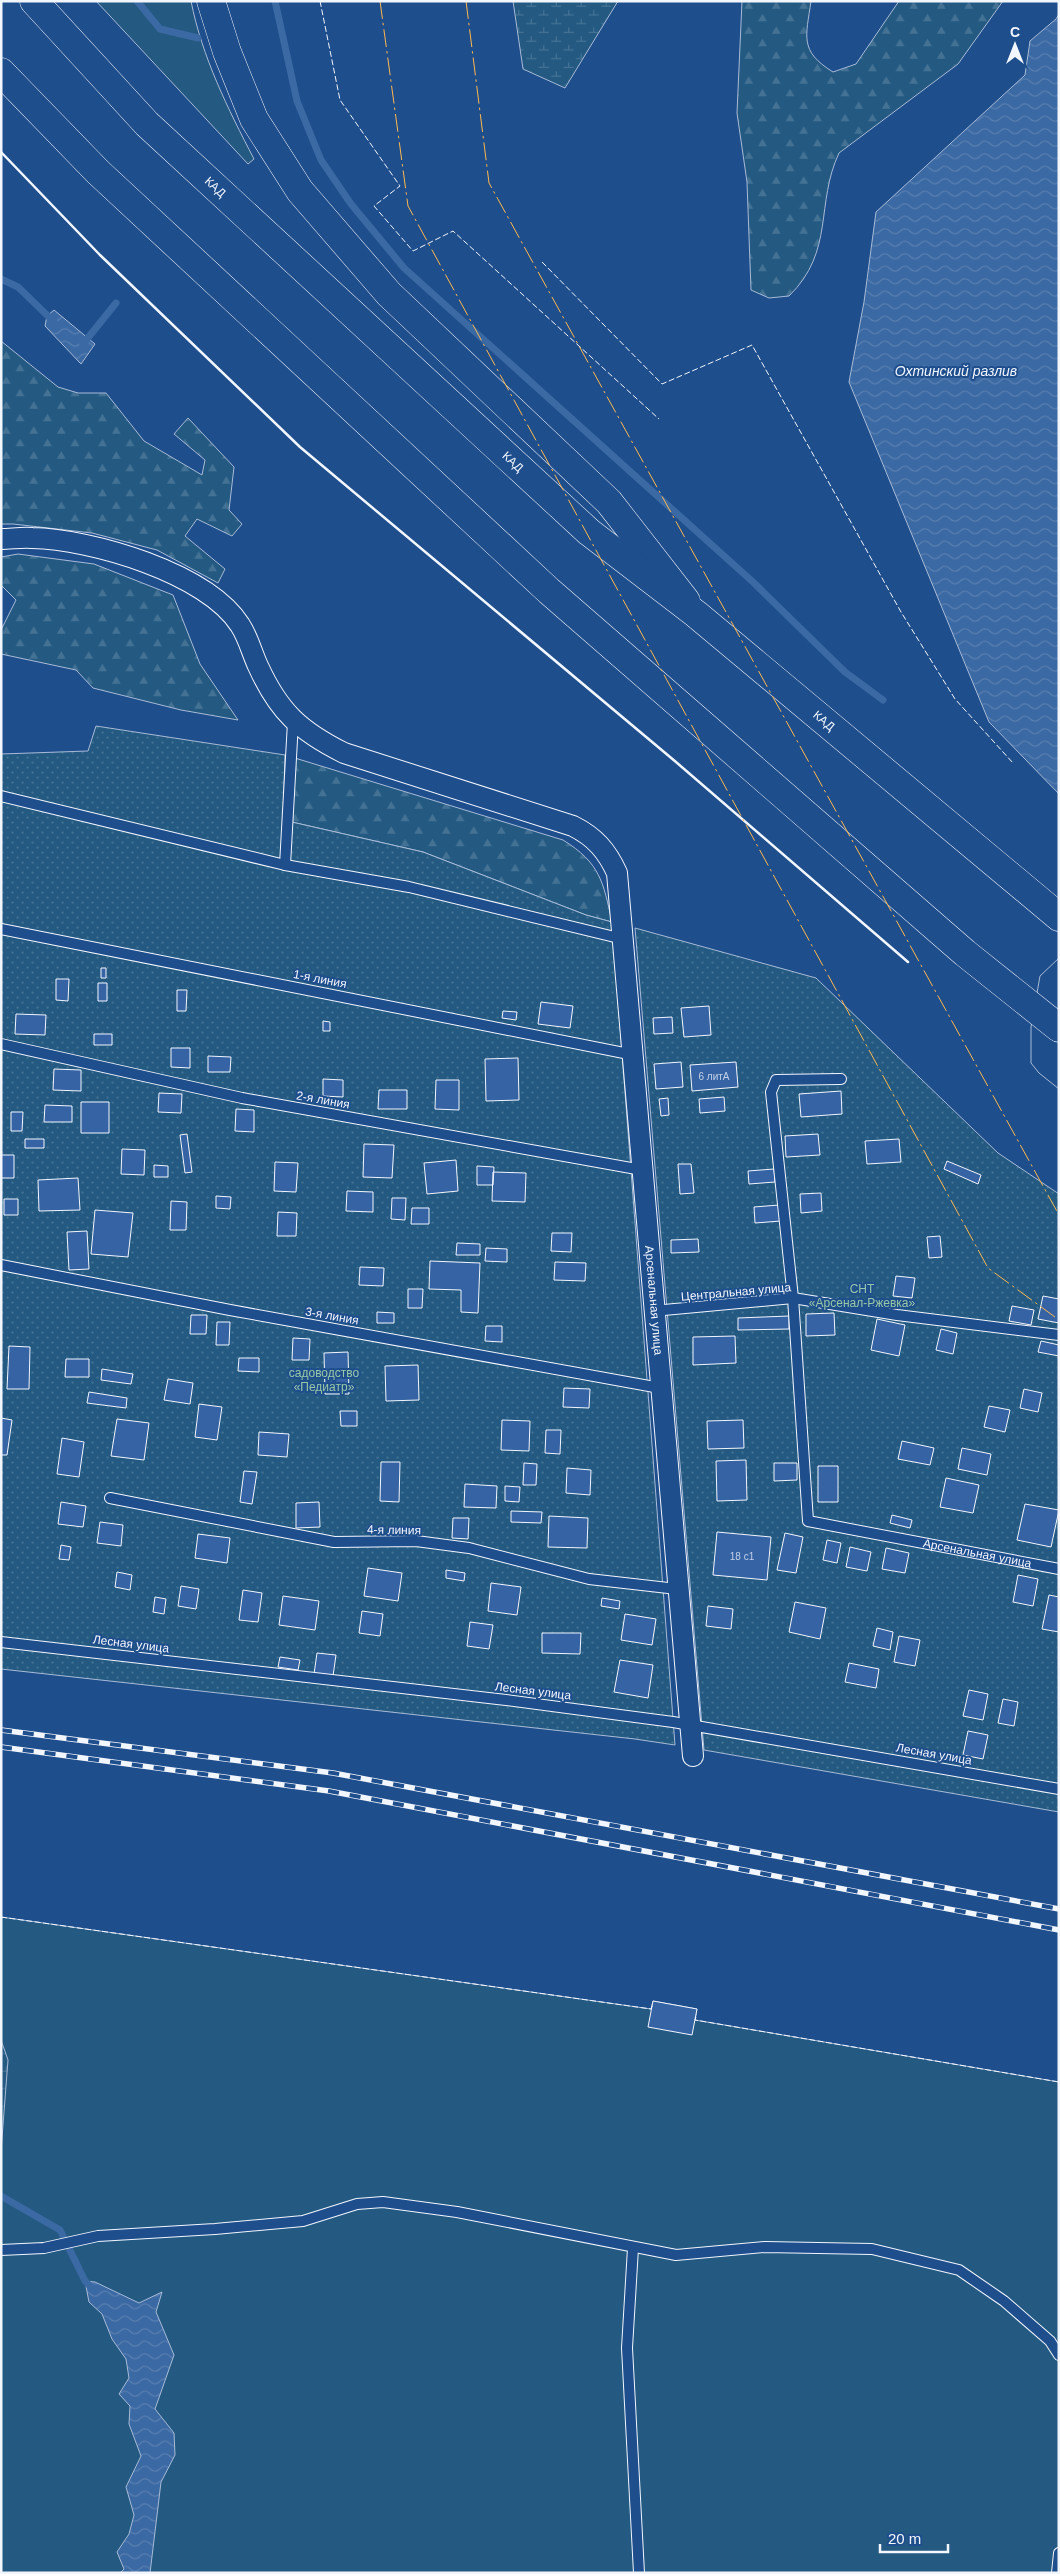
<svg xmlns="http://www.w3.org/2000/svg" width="1060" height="2574" viewBox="0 0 1060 2574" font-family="Helvetica,sans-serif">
  <defs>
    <pattern id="forest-firs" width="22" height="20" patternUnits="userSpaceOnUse" patternTransform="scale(1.25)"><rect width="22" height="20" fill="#245a82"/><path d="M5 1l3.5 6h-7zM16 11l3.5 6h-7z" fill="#447295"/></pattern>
    <pattern id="wetland-marsh" width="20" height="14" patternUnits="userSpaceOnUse" patternTransform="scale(1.25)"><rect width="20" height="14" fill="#245a82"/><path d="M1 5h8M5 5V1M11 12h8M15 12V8" fill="none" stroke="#447295"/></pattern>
    <pattern id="garden-dots" width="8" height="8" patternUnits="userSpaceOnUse" patternTransform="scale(1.25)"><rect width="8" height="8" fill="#245a82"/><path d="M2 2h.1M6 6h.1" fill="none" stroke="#447295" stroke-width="1.8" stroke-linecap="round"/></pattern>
    <pattern id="water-waves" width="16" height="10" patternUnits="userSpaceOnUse" patternTransform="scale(1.25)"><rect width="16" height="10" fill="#3b69a3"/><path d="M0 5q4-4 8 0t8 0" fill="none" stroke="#587fb1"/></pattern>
  </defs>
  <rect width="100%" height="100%" fill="#1f4e8c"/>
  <!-- green -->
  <path fill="#245a82" stroke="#a8bbd7" d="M 96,1 L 191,1 C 202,57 228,109 254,159 L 248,164 Z
    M 1,1917 L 651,2009 L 653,2001 L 697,2009 L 695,2020 L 1059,2082 L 1059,2573 L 1,2573 Z"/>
  <!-- forest -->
  <path fill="url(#forest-firs)" stroke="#a8bbd7" d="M 742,1 L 811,1 C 806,37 799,51 833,72 L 856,64 L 899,1 L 1003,1 L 958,64 L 839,153 C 815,204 835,251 789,296 L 769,298 L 751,290 L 747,182 L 737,113 Z
    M 1,341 L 58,387 L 78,393 L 106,393 L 144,441 L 202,475 L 205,460 L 174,434 L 188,418 L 234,467 L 229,510 L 242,524 L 232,536 L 197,519 L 185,536 L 225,569 L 218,583 L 157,550 L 92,533 L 13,524 L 1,524 Z
    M 18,554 L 94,564 L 173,595 L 200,664 L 238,720 L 181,710 L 93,688 L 76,670 L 1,654 L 1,630 L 16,600 L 1,585 L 1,557 Z
    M 285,755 L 563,840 C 600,863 603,881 612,922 L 586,915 L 423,852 L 283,820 Z"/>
  <!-- wetland -->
  <path fill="url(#wetland-marsh)" stroke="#a8bbd7" d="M 513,1 L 618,1 L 565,88 L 523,69 Z
    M 1,2040 L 8,2060 L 1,2151 Z"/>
  <!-- garden -->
  <path fill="url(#garden-dots)" stroke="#a8bbd7" d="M 96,726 L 285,755 L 283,820 L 423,852 L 586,915 L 612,922 L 675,1745 L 635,1739 L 1,1669 L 1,754 L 88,751 Z
    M 635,928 L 816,978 L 998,1153 L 1059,1194 L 1059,1812 L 704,1750 Z"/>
  <!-- water -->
  <path fill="url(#water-waves)" stroke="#a8bbd7" d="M 1059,14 L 1059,794 L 989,722 L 849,382 L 864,302 L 876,212 L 1025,75 L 1030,41 L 1056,19 Z
    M 54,310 L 95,344 L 81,364 L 45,326 L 47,316 Z
    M 85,2281 L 95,2282 L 139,2303 L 162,2292 L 156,2312 L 174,2355 L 155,2409 L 174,2433 L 175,2455 L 161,2482 L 150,2573 L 120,2573 L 124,2569 L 117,2552 L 129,2534 L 134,2515 L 126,2487 L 141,2456 L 129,2424 L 130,2406 L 119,2394 L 129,2378 L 126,2359 L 112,2339 L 102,2314 L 89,2302 Z"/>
  <!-- pier -->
  <path fill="#1f4e8c" stroke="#a8bbd7" d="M 1059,958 L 1059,1089 L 1039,1073 L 1031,1063 L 1031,1027 L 1040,976 Z"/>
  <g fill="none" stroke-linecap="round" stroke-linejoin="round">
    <!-- stream -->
    <path stroke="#3b69a3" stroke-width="7" d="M 137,1 L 160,29 L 198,38
      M 275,1 L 297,101 L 321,160 L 351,204 L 404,268 L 753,582 L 845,672 L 883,700
      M 1,279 L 18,287 L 54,322
      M 83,344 L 116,303
      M 1,2196 L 60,2230 L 85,2281 L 90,2286"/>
  </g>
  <!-- building -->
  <path fill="#3563a3" stroke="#f2f6ff" d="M 101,968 L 106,968 L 106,978 L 101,978 Z
    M 56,979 L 69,979 L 68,1001 L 56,1000 Z
    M 98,983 L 107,983 L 107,1001 L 98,1001 Z
    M 177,990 L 187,990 L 186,1011 L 177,1011 Z
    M 541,1002 L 573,1006 L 570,1028 L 538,1024 Z
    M 709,1006 L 711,1035 L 684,1037 L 681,1008 Z
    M 503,1011 L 517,1012 L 516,1020 L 502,1018 Z
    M 16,1014 L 46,1015 L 45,1035 L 15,1034 Z
    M 672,1017 L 673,1033 L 654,1034 L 653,1018 Z
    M 323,1021 L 330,1022 L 330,1031 L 323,1031 Z
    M 94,1034 L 112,1034 L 112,1045 L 94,1045 Z
    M 171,1048 L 190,1048 L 190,1068 L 171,1067 Z
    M 208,1056 L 231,1057 L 230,1072 L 208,1072 Z
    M 518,1058 L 519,1100 L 486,1101 L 485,1059 Z
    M 681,1062 L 683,1087 L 656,1089 L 654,1064 Z
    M 736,1062 L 738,1087 L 692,1091 L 690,1065 Z
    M 54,1069 L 81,1070 L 81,1091 L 53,1090 Z
    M 323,1079 L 343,1080 L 343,1097 L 323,1096 Z
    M 436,1080 L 459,1080 L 459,1110 L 435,1109 Z
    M 379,1090 L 407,1090 L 407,1109 L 378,1109 Z
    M 841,1091 L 842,1114 L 801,1117 L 799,1094 Z
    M 159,1093 L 182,1094 L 181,1113 L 158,1112 Z
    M 724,1097 L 725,1111 L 700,1113 L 699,1099 Z
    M 668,1098 L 669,1115 L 661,1116 L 659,1099 Z
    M 81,1102 L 109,1102 L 109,1133 L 81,1133 Z
    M 45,1105 L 72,1106 L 72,1122 L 44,1122 Z
    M 236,1109 L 254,1110 L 254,1132 L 235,1131 Z
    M 11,1112 L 23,1112 L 22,1131 L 11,1131 Z
    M 187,1134 L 192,1172 L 185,1173 L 180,1135 Z
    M 818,1134 L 820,1155 L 786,1157 L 785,1136 Z
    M 25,1139 L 44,1139 L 44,1148 L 25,1148 Z
    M 899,1139 L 901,1162 L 867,1164 L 865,1141 Z
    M 364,1144 L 394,1145 L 392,1178 L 363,1177 Z
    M 122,1149 L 145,1150 L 144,1175 L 121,1174 Z
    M 1,1155 L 14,1155 L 14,1178 L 1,1178 Z
    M 456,1160 L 458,1191 L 427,1194 L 424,1163 Z
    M 947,1161 L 981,1175 L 978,1184 L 944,1169 Z
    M 275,1162 L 298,1163 L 296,1192 L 274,1191 Z
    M 678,1164 L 691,1164 L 694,1193 L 680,1194 Z
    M 154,1165 L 168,1166 L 168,1177 L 154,1177 Z
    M 477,1166 L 494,1167 L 493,1185 L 477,1185 Z
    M 774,1169 L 775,1182 L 749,1184 L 748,1171 Z
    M 493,1172 L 526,1173 L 525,1202 L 492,1201 Z
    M 78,1178 L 80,1210 L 39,1211 L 38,1180 Z
    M 347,1191 L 373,1192 L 373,1212 L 346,1211 Z
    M 821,1193 L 822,1211 L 801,1213 L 800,1194 Z
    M 216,1196 L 231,1197 L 230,1209 L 216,1208 Z
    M 392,1198 L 406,1198 L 405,1220 L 391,1219 Z
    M 4,1199 L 18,1199 L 18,1215 L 4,1215 Z
    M 171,1201 L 187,1202 L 186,1230 L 170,1230 Z
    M 779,1205 L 781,1221 L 755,1223 L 754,1207 Z
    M 412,1208 L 429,1208 L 429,1224 L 411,1224 Z
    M 95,1210 L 133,1213 L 128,1257 L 91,1254 Z
    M 278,1212 L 297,1213 L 296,1236 L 277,1236 Z
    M 87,1231 L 89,1269 L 69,1270 L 67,1232 Z
    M 552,1233 L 572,1233 L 571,1252 L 551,1251 Z
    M 940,1236 L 942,1257 L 929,1258 L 927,1237 Z
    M 698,1239 L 699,1252 L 671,1253 L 671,1240 Z
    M 457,1243 L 480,1244 L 480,1255 L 456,1255 Z
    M 486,1248 L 507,1249 L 507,1262 L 485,1261 Z
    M 430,1261 L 480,1263 L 478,1313 L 461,1312 L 461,1290 L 429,1289 Z
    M 555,1262 L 586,1263 L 585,1281 L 554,1280 Z
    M 360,1267 L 384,1268 L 383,1286 L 359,1285 Z
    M 896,1276 L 915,1278 L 912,1298 L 893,1296 Z
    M 408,1289 L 423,1289 L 422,1308 L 408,1308 Z
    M 1043,1296 L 1059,1299 L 1059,1323 L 1038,1319 Z
    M 1012,1306 L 1034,1310 L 1031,1325 L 1009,1321 Z
    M 377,1312 L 394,1313 L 394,1323 L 377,1323 Z
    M 834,1313 L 835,1335 L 806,1336 L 806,1314 Z
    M 191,1315 L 207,1315 L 206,1334 L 190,1334 Z
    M 789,1316 L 789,1329 L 738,1330 L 738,1318 Z
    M 877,1319 L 905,1325 L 899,1356 L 871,1350 Z
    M 217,1322 L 230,1322 L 229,1345 L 216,1345 Z
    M 486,1326 L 502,1326 L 502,1342 L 485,1341 Z
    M 941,1329 L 957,1333 L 953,1354 L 936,1350 Z
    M 735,1336 L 736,1363 L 693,1365 L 693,1337 Z
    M 293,1338 L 310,1339 L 309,1360 L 292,1360 Z
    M 1041,1341 L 1059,1345 L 1059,1356 L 1038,1352 Z
    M 9,1346 L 30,1347 L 29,1389 L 7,1389 Z
    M 348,1352 L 349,1394 L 325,1394 L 324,1353 Z
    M 239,1358 L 259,1358 L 259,1372 L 238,1371 Z
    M 66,1359 L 89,1359 L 89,1377 L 65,1377 Z
    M 418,1365 L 419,1400 L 386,1401 L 385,1366 Z
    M 102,1369 L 133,1374 L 131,1384 L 101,1380 Z
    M 168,1379 L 193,1383 L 190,1404 L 164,1400 Z
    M 564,1388 L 590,1389 L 589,1408 L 563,1407 Z
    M 1024,1389 L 1042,1393 L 1038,1412 L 1020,1408 Z
    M 89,1392 L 127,1398 L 126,1408 L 87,1403 Z
    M 199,1404 L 222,1407 L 217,1440 L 195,1437 Z
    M 989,1406 L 1010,1410 L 1005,1432 L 984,1427 Z
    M 340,1411 L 357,1411 L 357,1426 L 341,1426 Z
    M 1,1418 L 12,1420 L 7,1455 L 1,1455 Z
    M 117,1419 L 149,1423 L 144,1460 L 111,1456 Z
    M 502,1420 L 530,1421 L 529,1451 L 501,1450 Z
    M 743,1420 L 744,1448 L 708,1449 L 707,1421 Z
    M 546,1430 L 561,1430 L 560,1454 L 545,1453 Z
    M 259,1432 L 289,1434 L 287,1457 L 258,1455 Z
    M 62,1438 L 84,1442 L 79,1477 L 57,1474 Z
    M 902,1441 L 934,1448 L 930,1465 L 898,1459 Z
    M 962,1448 L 991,1454 L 987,1475 L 958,1469 Z
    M 746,1460 L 747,1500 L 717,1501 L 716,1461 Z
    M 381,1462 L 400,1462 L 399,1502 L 380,1501 Z
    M 524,1463 L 537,1464 L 536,1485 L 523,1485 Z
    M 774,1463 L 797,1463 L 797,1480 L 774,1481 Z
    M 818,1466 L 838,1466 L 838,1502 L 818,1502 Z
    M 567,1468 L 591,1470 L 590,1495 L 566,1493 Z
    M 244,1471 L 257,1472 L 252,1504 L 240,1502 Z
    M 946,1478 L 979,1485 L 973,1513 L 940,1507 Z
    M 465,1484 L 497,1486 L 496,1508 L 464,1507 Z
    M 505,1486 L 520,1487 L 519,1502 L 505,1501 Z
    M 61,1502 L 86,1506 L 83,1527 L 58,1524 Z
    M 319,1502 L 320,1527 L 296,1528 L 296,1503 Z
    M 1025,1504 L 1059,1510 L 1051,1547 L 1017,1540 Z
    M 511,1511 L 542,1512 L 541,1523 L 511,1522 Z
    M 892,1515 L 912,1520 L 910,1528 L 890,1523 Z
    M 549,1516 L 588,1518 L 587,1548 L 548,1547 Z
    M 453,1518 L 469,1518 L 468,1539 L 452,1538 Z
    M 100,1522 L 123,1525 L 121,1546 L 97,1543 Z
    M 717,1532 L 771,1537 L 767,1580 L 713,1575 Z
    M 785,1533 L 803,1537 L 796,1573 L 777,1570 Z
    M 198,1534 L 230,1538 L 227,1563 L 195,1558 Z
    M 827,1540 L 841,1543 L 837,1563 L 823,1560 Z
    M 61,1545 L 71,1547 L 69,1560 L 59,1559 Z
    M 850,1547 L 871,1552 L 867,1571 L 846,1567 Z
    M 886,1548 L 909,1553 L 905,1573 L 882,1569 Z
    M 368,1568 L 402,1573 L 398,1601 L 364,1596 Z
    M 446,1570 L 465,1573 L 464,1581 L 446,1578 Z
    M 117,1572 L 132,1575 L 130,1590 L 115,1587 Z
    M 1018,1575 L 1038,1579 L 1033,1606 L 1013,1602 Z
    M 491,1583 L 521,1587 L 517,1615 L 488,1611 Z
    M 181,1586 L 199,1589 L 196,1609 L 178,1606 Z
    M 243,1590 L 262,1593 L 258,1622 L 239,1620 Z
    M 1049,1595 L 1059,1597 L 1059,1632 L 1042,1629 Z
    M 283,1596 L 319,1601 L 315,1630 L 279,1625 Z
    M 155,1597 L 166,1599 L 164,1614 L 153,1612 Z
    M 602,1598 L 620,1601 L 619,1609 L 601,1606 Z
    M 795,1602 L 826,1608 L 820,1639 L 789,1632 Z
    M 708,1606 L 733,1609 L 731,1629 L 706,1626 Z
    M 362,1611 L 383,1614 L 380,1636 L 359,1633 Z
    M 625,1614 L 656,1619 L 652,1645 L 621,1640 Z
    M 470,1622 L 493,1625 L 489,1649 L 467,1646 Z
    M 877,1628 L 893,1632 L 890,1650 L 873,1646 Z
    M 542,1633 L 581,1633 L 580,1654 L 542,1653 Z
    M 899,1636 L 920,1640 L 915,1666 L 894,1662 Z
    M 317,1653 L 336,1655 L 333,1676 L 314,1674 Z
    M 280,1657 L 300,1660 L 298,1670 L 278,1667 Z
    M 620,1660 L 653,1665 L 648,1698 L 614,1692 Z
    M 849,1663 L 879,1669 L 876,1688 L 845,1682 Z
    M 969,1690 L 988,1694 L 983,1720 L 963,1716 Z
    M 1003,1699 L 1018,1702 L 1014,1726 L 998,1723 Z
    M 968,1731 L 988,1735 L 983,1759 L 963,1755 Z
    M 653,2001 L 697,2009 L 692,2035 L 648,2027 Z"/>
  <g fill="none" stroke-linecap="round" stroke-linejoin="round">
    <defs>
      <g id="service">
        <path d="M 1,796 L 285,865 L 409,887 L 623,939"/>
        <path d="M 285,865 L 293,722"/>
        <path d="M 1,929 L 634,1055"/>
        <path d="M 1,1044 L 242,1098 L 642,1170"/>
        <path id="s1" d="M 841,1079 L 776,1080 L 771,1092 L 793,1298 L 808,1521 L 1059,1569"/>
        <path d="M 1,1265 L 230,1310 L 660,1388"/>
        <path d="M 653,1311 L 793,1298 L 897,1315 L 1059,1335"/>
        <path d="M 110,1498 L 334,1542 L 416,1541 L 469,1548 L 589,1579 L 677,1589"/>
        <path d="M 1,1642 L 506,1700 L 673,1722 L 1059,1789"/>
        <path d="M 633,2248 L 627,2348 L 639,2573"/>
        <path d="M 1,2250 L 44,2248 L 98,2236 L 215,2229 L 303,2221 L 357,2204 L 383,2202 L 457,2212 L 676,2255 L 765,2247 L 872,2249 L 959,2270 L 1004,2301 L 1050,2341 L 1059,2355"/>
        <path d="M 1057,2573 L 1059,2553"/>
      </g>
      <g id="minor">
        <path id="s2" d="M 1,539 C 11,539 22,537 32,538 C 91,539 207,573 240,625 C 248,637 252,653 258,666 C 279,712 300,731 344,753 L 573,826 C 595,837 607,851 617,873 L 693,1756"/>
      </g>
      <path id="primary" d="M 211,1 L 227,52 L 254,119 L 300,191 L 389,294 L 609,502 L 686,601"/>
      <g id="motorway">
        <path id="s3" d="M 34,1 L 147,124 L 589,532 L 696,614 L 1059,917"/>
        <path d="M 1,72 L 98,172 L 549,591 L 965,953 L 1059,1028"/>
      </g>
    </defs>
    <!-- service casing -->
    <use href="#service" stroke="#f2f6ff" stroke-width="12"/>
    <!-- minor casing -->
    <use href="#minor" stroke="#f2f6ff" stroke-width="22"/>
    <!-- primary casing -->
    <use href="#primary" stroke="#f2f6ff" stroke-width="29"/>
    <!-- motorway casing -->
    <use href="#motorway" stroke="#f2f6ff" stroke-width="29"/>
    <!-- service -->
    <use href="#service" stroke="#1f4e8c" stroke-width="10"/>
    <!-- minor -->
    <use href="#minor" stroke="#1f4e8c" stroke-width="20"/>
    <!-- primary -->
    <use href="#primary" stroke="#1f4e8c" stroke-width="28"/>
    <!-- motorway -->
    <use href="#motorway" stroke="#1f4e8c" stroke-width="28"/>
    <defs>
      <path id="rail" d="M 1,1730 L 333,1773 L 1059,1909
        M 1,1747 L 329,1791 L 1059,1930"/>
    </defs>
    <!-- rail casing -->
    <use href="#rail" stroke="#f2f6ff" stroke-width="5.5"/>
    <!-- rail -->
    <use href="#rail" stroke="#1f4e8c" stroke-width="4" stroke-dasharray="11" stroke-linecap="butt"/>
    <!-- fence -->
    <path stroke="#f2f6ff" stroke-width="1" stroke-dasharray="6 2.5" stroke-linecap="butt" d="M 320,1 L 340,100 L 400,186 L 374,206 L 413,251 L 453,231 L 659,419
      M 542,262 L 662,384 L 752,345 L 901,612 L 955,699 L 1013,763
      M 1,1917 L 651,2009 L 652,2006
      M 696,2017 L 695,2020 L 1059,2082"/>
    <!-- wall -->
    <path stroke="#f2f6ff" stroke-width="2.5" d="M 1,152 L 100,255 L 300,447 L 676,762 L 908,962"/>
    <!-- power -->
    <path stroke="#ffb74d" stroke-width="1" stroke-dasharray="18 4 2.5 4" stroke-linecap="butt" d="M 380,1 L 408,206 L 988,1268 L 1059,1320
      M 466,1 L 489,183 L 1059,1215"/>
  </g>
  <g text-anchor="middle" stroke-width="4" stroke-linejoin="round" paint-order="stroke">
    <!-- number labels -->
    <g font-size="10" fill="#c3d1e8">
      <text x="714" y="1080">6 литА</text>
      <text x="742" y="1560">18 с1</text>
    </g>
    <!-- street labels -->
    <g font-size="12" fill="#f2f6ff" stroke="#1f4e8c">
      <text dy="4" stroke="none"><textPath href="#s3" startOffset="260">КАД</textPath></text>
      <text dy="4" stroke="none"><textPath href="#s3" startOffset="665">КАД</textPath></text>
      <text dy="4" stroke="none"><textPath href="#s3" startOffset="1070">КАД</textPath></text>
      <text transform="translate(320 979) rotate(11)" y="4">1-я линия</text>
      <text transform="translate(323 1100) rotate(10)" y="4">2-я линия</text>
      <text transform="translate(736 1292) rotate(-5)" y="4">Центральная улица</text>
      <text dy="4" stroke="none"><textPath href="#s2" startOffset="1168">Арсенальная улица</textPath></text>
      <text transform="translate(332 1316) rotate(10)" y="4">3-я линия</text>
      <text transform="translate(394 1530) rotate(1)" y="4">4-я линия</text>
      <text dy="4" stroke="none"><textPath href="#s1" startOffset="681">Арсенальная улица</textPath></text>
      <text transform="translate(131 1644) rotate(7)" y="4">Лесная улица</text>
      <text transform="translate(533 1691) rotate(7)" y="4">Лесная улица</text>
      <text transform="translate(934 1754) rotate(10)" y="4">Лесная улица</text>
    </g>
    <!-- park labels -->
    <g font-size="12" fill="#97c8a6" stroke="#1f4e8c">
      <text x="862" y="1293">СНТ<tspan x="862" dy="14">«Арсенал-Ржевка»</tspan></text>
      <text x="324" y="1377">садоводство<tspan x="324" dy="14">«Педиатр»</tspan></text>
    </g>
    <!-- water labels -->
    <g font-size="14" font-style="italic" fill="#f2f6ff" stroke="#1f4e8c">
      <text x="956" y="376">Охтинский разлив</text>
    </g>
  </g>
  <!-- border -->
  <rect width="1060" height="2574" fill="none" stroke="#f2f6ff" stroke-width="5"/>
  <!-- north arrow -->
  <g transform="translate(1015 45)" stroke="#1f4e8c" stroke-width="4" paint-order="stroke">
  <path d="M0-4L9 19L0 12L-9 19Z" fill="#f2f6ff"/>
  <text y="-8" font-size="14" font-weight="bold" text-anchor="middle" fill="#f2f6ff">С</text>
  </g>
  <!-- scale -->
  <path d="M880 2544v8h68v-8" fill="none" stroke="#f2f6ff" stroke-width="2.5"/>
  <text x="888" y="2544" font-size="15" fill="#f2f6ff" stroke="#1f4e8c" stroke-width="4" paint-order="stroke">20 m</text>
</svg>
